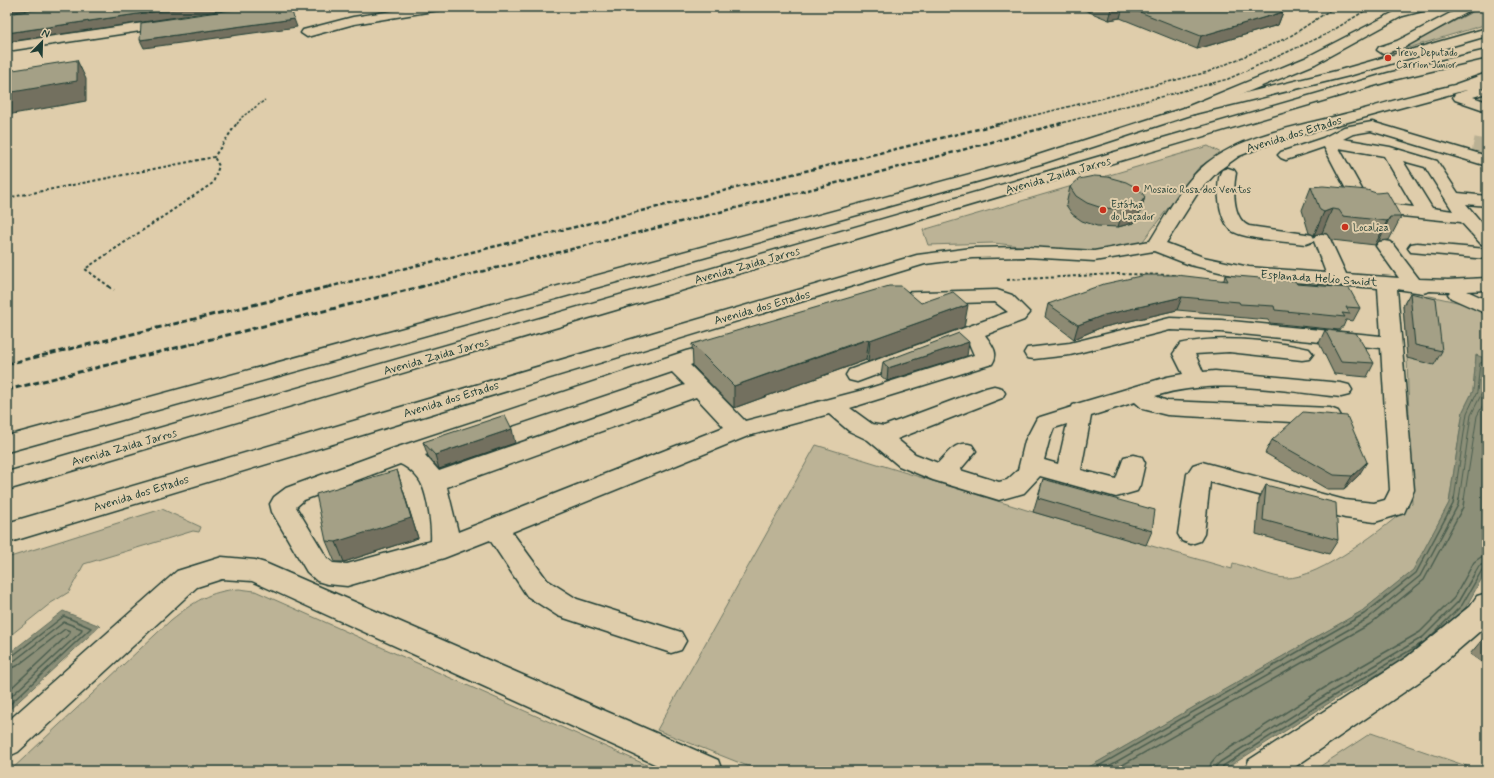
<svg xmlns="http://www.w3.org/2000/svg" width="1494" height="778" viewBox="0 0 1494 778" font-family="Mynerve,sans-serif">
  <rect width="100%" height="100%" fill="#dfcdab"/>
  <filter id="ink" filterUnits="userSpaceOnUse"><feTurbulence type="fractalNoise" baseFrequency=".025" numOctaves="2"/><feDisplacementMap in="SourceGraphic" scale="8" xChannelSelector="R" yChannelSelector="G"/><feConvolveMatrix kernelMatrix="1 2 1 2 8 2 1 2 1" color-interpolation-filters="sRGB"/></filter>
  <g filter="url(#ink)">
    <!-- green -->
    <path fill="#bcb396" stroke="#6e7865" d="M 1482,7 L 1487,7 L 1487,24 L 1395,52 Z
      M 1208,146 L 1223,154 L 1199,167 L 1140,245 L 1110,251 L 1075,252 L 993,243 L 928,245 L 923,230 Z
      M 1430,296 L 1466,304 L 1487,314 L 1487,359 L 1476,356 L 1473,391 L 1463,411 L 1449,503 L 1414,570 L 1362,611 L 1082,771 L 760,771 L 657,730 L 816,445 L 1033,512 L 1232,569 L 1233,563 C 1245,566 1275,578 1286,578 C 1319,579 1387,526 1412,504 L 1407,358 L 1403,306 L 1407,298 Z
      M 162,509 L 201,527 L 199,532 L 193,531 L 84,564 L 69,592 L 51,603 L 7,638 L 7,558 Z
      M 239,589 L 255,591 L 660,771 L 10,771 L 171,620 C 194,602 209,591 239,589 Z
      M 1371,733 L 1481,771 L 1313,771 Z"/>
    <!-- water -->
    <path fill="#8c8f78" stroke="#606e5d" d="M 1476,355 L 1487,359 L 1487,569 L 1466,607 L 1429,644 L 1337,698 L 1222,771 L 1082,771 L 1362,611 L 1413,570 L 1449,503 L 1463,411 L 1473,391 Z
      M 63,611 L 100,626 L 7,712 L 7,655 Z"/>
    <g fill="none" stroke-linecap="round" stroke-linejoin="round">
      <!-- shore-far1 -->
      <path stroke="#4b5e4f" stroke-width="1" d="M 1454,500 L 1467,413 L 1477,392 L 1480,363 L 1487,362
        M 1459,500 L 1471,415 L 1482,393 L 1484,369 L 1487,367
        M 1464,500 L 1477,416 L 1487,397"/>
      <!-- shore -->
      <path stroke="#4b5e4f" stroke-width="1.5" d="M 1430,637 L 1462,605 L 1482,570 L 1487,568
        M 7,658 L 11,657 L 64,616 L 91,628 L 7,707
        M 7,663 L 14,661 L 64,622 L 82,629 L 81,632 L 7,700
        M 7,669 L 17,666 L 65,629 L 70,631 L 70,633 L 7,692
        M 1090,771 L 1364,614 L 1416,573 L 1453,504 L 1454,499
        M 1100,771 L 1367,619 L 1420,576 L 1458,505 L 1459,499
        M 1112,771 L 1370,624 L 1424,580 L 1463,507 L 1464,499
        M 1209,771 L 1211,763 L 1217,756 L 1329,685 L 1420,632 L 1454,598 L 1474,562 L 1481,557 L 1487,556
        M 1215,771 L 1216,766 L 1220,762 L 1332,691 L 1423,637 L 1458,602 L 1479,566 L 1487,563
        M 1221,771 L 1223,766 L 1335,695 L 1424,642"/>
      <!-- minor-tunnel -->
      <path stroke="#b9b093" stroke-width="16" stroke-dasharray="16 8" stroke-linecap="butt" d="M 1473,145 L 1487,148"/>
      <defs>
        <path id="minor" d="M 418,7 L 445,7 L 439,10 L 354,24 L 307,37 L 301,33 L 303,30 L 353,17 Z
          M 1404,7 L 1419,7 L 1315,64 L 1194,114 L 1184,114 L 1182,111 L 1184,108 L 1305,58 Z
          M 170,19 L 174,20 L 176,23 L 174,26 L 7,51 L 7,43 Z
          M 1487,79 L 1487,87 L 1482,88 L 1485,91 L 1483,94 L 1473,97 L 1487,102 L 1487,111 L 1455,100 L 1453,97 L 1455,94 L 1467,90 L 1462,91 L 1274,142 L 1239,156 L 1218,171 L 1199,191 L 1166,243 L 1203,257 L 1249,267 L 1326,273 L 1314,241 L 1306,244 C 1292,242 1240,239 1231,230 C 1223,222 1220,210 1219,199 C 1218,190 1217,178 1222,170 L 1228,168 L 1234,170 L 1236,173 C 1233,188 1232,219 1249,226 L 1306,234 L 1312,235 L 1314,238 L 1316,235 L 1322,234 L 1328,235 L 1346,274 L 1399,278 L 1376,246 L 1379,242 L 1385,241 L 1391,242 L 1419,279 L 1448,280 L 1487,278 L 1487,290 L 1467,291 L 1487,300 L 1487,314 L 1451,298 L 1448,294 L 1450,292 L 1430,291 L 1423,293 L 1397,289 L 1414,490 L 1404,513 L 1375,522 L 1345,518 L 1210,482 L 1204,534 L 1200,541 L 1191,544 L 1182,541 L 1178,534 L 1187,474 L 1193,465 L 1202,462 L 1345,500 L 1374,503 L 1385,500 L 1390,490 L 1381,348 L 1221,332 L 1170,330 L 1070,355 L 1034,359 L 1027,358 L 1024,353 L 1027,348 L 1070,343 L 1170,318 L 1221,320 L 1381,336 L 1378,288 L 1249,279 L 1190,265 L 1154,251 L 1094,261 L 1027,257 L 972,258 L 925,264 L 7,543 L 7,523 L 917,255 L 972,248 L 1027,247 L 1094,251 L 1150,241 C 1167,214 1182,183 1207,163 C 1244,134 1304,125 1349,113 C 1395,101 1440,86 1487,79 Z
          M 1372,122 L 1487,156 L 1487,166 L 1371,131 L 1353,134 L 1343,139 L 1390,147 L 1437,161 L 1458,193 L 1487,196 L 1487,206 L 1466,204 L 1487,229 L 1487,245 L 1481,244 L 1461,222 L 1372,213 L 1365,215 L 1359,214 L 1324,147 L 1286,160 L 1281,158 L 1278,155 L 1281,152 L 1323,138 L 1344,127 ZM 1339,148 L 1384,156 L 1414,207 L 1369,202 ZM 1403,161 L 1425,167 L 1453,211 L 1432,208 Z
          M 1417,243 L 1487,249 L 1487,259 L 1411,252 L 1408,248 L 1411,244 Z
          M 997,290 L 1012,295 L 1030,313 L 1024,320 L 985,335 C 991,344 1000,353 992,364 L 850,408 L 872,424 L 884,426 L 986,388 L 994,386 L 1002,388 L 1005,393 L 1002,398 L 897,439 L 915,454 L 938,463 C 949,452 956,440 972,445 L 976,451 L 960,470 L 999,482 L 1007,480 L 1018,470 L 1025,441 L 1037,418 L 1072,407 L 1073,405 L 1167,377 L 1183,374 L 1173,354 L 1180,344 C 1218,335 1271,340 1309,349 L 1313,354 L 1309,359 L 1302,360 L 1229,352 L 1195,354 L 1203,372 L 1215,371 L 1341,383 L 1349,385 L 1352,390 L 1349,395 L 1341,397 C 1280,391 1215,377 1155,396 L 1167,401 L 1330,408 L 1338,411 L 1341,416 L 1338,421 L 1330,424 L 1167,415 L 1143,409 L 1135,402 L 1091,416 L 1081,470 L 1116,479 L 1124,457 L 1133,455 L 1142,457 L 1145,463 L 1140,485 L 1137,491 L 1116,497 L 1040,476 L 1024,493 L 999,500 L 933,480 L 899,466 L 868,440 L 849,431 L 829,414 L 748,436 L 512,532 L 547,580 L 577,599 L 681,632 L 686,641 L 681,650 L 671,653 L 558,616 L 527,596 L 490,540 L 444,558 L 347,586 L 327,584 L 317,581 L 307,572 L 272,512 L 270,504 L 274,497 L 286,488 L 392,449 L 686,351 L 721,342 L 728,344 L 731,348 L 728,352 L 690,365 L 745,421 L 867,389 L 974,355 L 968,341 L 857,382 L 849,380 L 846,375 L 849,370 L 1008,312 L 995,302 L 886,305 L 879,303 L 876,299 L 879,295 L 886,293 ZM 672,372 L 685,385 L 439,471 L 425,455 ZM 696,397 L 724,427 L 458,532 L 447,487 ZM 1067,424 L 1058,464 L 1044,460 L 1049,441 L 1054,428 ZM 400,464 C 408,467 419,477 422,485 C 428,498 432,528 431,541 L 347,564 L 333,563 L 327,558 L 296,507 L 304,500 Z
          M 222,557 L 255,560 L 265,563 L 718,760 L 722,771 L 670,771 L 252,581 L 222,579 L 197,587 L 18,752 L 7,757 L 7,722 L 177,571 Z
          M 1487,593 L 1487,625 L 1429,675 L 1289,771 L 1245,771 L 1249,760 L 1407,657 L 1470,606 L 1477,596 Z"/>
        <path id="highway" d="M 1413,7 L 1432,7 L 1430,9 L 1403,16 L 1397,13 L 1399,11 Z
          M 1462,7 L 1477,7 L 1405,47 L 1383,54 L 1377,50 L 1379,47 L 1397,41 Z
          M 1487,28 L 1487,36 L 1349,76 L 1194,114 L 1044,163 L 7,452 L 7,436 L 1032,157 L 1184,108 L 1340,70 Z
          M 1487,50 L 1487,58 L 1397,79 L 7,490 L 7,472 L 1388,73 Z
          M 1487,73 L 1487,82 L 1466,90 L 1456,90 L 1454,87 L 1456,84 Z"/>
      </defs>
      <!-- minor casing -->
      <use href="#minor" stroke="#1f3d34" stroke-width="3"/>
      <!-- highway casing -->
      <use href="#highway" stroke="#1f3d34" stroke-width="3"/>
      <!-- path-far2 -->
      <path stroke="#1f3d34" stroke-width="1.5" stroke-dasharray="2.5 1.5" stroke-linecap="butt" d="M 237,124 L 242,117 L 265,100"/>
      <!-- path-far1 -->
      <path stroke="#1f3d34" stroke-width="2" stroke-dasharray="3 2.5" stroke-linecap="butt" d="M 7,198 L 214,157 L 237,123
        M 1007,280 L 1115,274 L 1179,275
        M 110,287 L 85,269 L 213,183 L 219,166 L 214,157"/>
      <!-- path -->
      <path stroke="#1f3d34" stroke-width="2.5" stroke-dasharray="4 3" stroke-linecap="butt" d="M 108,286 L 114,290"/>
      <!-- minor -->
      <use href="#minor" fill="#dfcdab" fill-rule="evenodd"/>
      <!-- highway -->
      <use href="#highway" fill="#dfcdab" fill-rule="evenodd"/>
      <!-- rail-far2 -->
      <path stroke="#1f3d34" stroke-width="1.5" stroke-dasharray="3.5 1.5" stroke-linecap="butt" d="M 999,124 L 1208,72 L 1289,37 L 1335,7
        M 1058,124 L 1228,79 L 1327,34 L 1371,7"/>
      <!-- rail-far1 -->
      <path stroke="#1f3d34" stroke-width="2.5" stroke-dasharray="4.5 2.5" stroke-linecap="butt" d="M 328,287 L 1003,123
        M 420,287 L 888,170 L 1062,123"/>
      <!-- rail -->
      <path stroke="#1f3d34" stroke-width="3" stroke-dasharray="6 3" stroke-linecap="butt" d="M 7,364 L 332,286
        M 7,390 L 424,286"/>
    </g>
    <!-- wall -->
    <path fill="#8d8a73" stroke="#1f3d34" d="M 635,7 L 666,7 L 641,11 Z
      M 1077,7 L 1204,7 L 1210,9 L 1283,12 L 1278,25 L 1197,49 L 1120,18 L 1109,20 Z
      M 1070,187 L 1145,197 L 1139,215 L 1133,223 L 1118,227 L 1097,226 L 1082,221 L 1072,214 L 1066,205 Z
      M 1311,187 L 1401,217 L 1389,240 L 1379,241 L 1375,245 L 1332,240 L 1328,234 L 1322,233 L 1314,235 L 1309,233 L 1302,210 Z
      M 1225,275 L 1297,284 L 1360,308 L 1353,321 L 1346,320 L 1343,327 L 1341,327 L 1339,330 L 1270,323 L 1268,320 L 1235,317 L 1234,315 L 1177,310 L 1100,328 L 1074,339 L 1045,317 L 1048,304 L 1224,280 Z
      M 1410,293 L 1442,351 L 1434,365 L 1407,358 L 1403,306 Z
      M 921,303 L 964,327 L 868,362 L 866,360 L 850,366 L 734,408 L 693,366 L 692,344 Z
      M 1325,330 L 1374,363 L 1367,377 L 1334,374 L 1319,343 Z
      M 967,356 L 887,381 L 881,376 L 883,362 Z
      M 1272,440 L 1359,475 L 1344,489 L 1327,489 L 1265,453 Z
      M 423,442 L 515,443 L 439,469 L 428,456 Z
      M 397,470 L 403,490 L 418,538 L 344,562 L 335,562 L 326,541 Z
      M 1043,479 L 1152,531 L 1146,545 L 1033,512 Z
      M 1266,485 L 1338,540 L 1329,554 L 1256,534 L 1259,499 Z
      M 1487,634 L 1487,666 L 1470,654 Z"/>
    <!-- shaded-wall -->
    <path fill="#73705e" stroke="#1f3d34" d="M 7,7 L 51,7 L 7,13 Z
      M 186,7 L 245,7 L 7,42 L 7,33 Z
      M 641,7 L 666,7 L 641,11 Z
      M 1116,7 L 1123,7 L 1120,18 L 1109,20 L 1112,8 Z
      M 1283,12 L 1278,25 L 1197,49 L 1201,36 Z
      M 294,19 L 297,27 L 144,48 L 140,40 Z
      M 77,60 L 86,79 L 86,101 L 7,115 L 7,93 Z
      M 1145,197 L 1139,215 L 1133,223 L 1118,227 L 1123,209 Z
      M 1332,209 L 1322,233 L 1314,235 L 1324,212 Z
      M 1390,217 L 1379,241 L 1375,245 L 1387,221 Z
      M 1182,297 L 1177,310 L 1100,328 L 1074,339 L 1078,325 L 1104,315 Z
      M 968,305 L 964,327 L 868,362 L 870,340 Z
      M 869,339 L 866,360 L 734,408 L 734,386 Z
      M 969,342 L 967,356 L 887,381 L 888,368 Z
      M 512,429 L 515,443 L 439,469 L 435,455 Z
      M 1367,462 L 1359,475 L 1344,489 L 1352,476 Z
      M 397,470 L 403,490 L 418,538 L 344,562 L 336,542 Z"/>
    <!-- building -->
    <path fill="#a4a086" stroke="#1f3d34" d="M 56,7 L 186,7 L 7,33 L 7,14 Z
      M 252,7 L 291,7 L 294,19 L 140,40 L 141,23 Z
      M 1127,7 L 1204,7 L 1210,9 L 1220,7 L 1267,7 L 1283,12 L 1201,36 Z
      M 77,60 L 77,81 L 7,93 L 7,71 Z
      M 1094,176 L 1108,177 L 1126,182 L 1139,189 L 1145,197 L 1139,205 L 1123,209 L 1102,208 L 1087,203 L 1076,196 L 1070,187 L 1079,179 Z
      M 1323,186 L 1367,190 L 1376,193 L 1387,192 L 1401,217 L 1390,217 L 1387,221 L 1343,216 L 1339,210 L 1332,209 L 1324,212 L 1320,210 L 1311,187 Z
      M 1145,275 L 1177,275 L 1228,281 L 1225,275 L 1295,281 L 1297,284 L 1349,288 L 1360,308 L 1346,307 L 1350,314 L 1342,313 L 1345,317 L 1275,310 L 1274,306 L 1240,304 L 1239,302 L 1182,297 L 1104,315 L 1078,325 L 1048,304 L 1104,284 Z
      M 889,286 L 901,286 L 921,303 L 953,292 L 968,305 L 870,340 L 869,339 L 852,344 L 734,386 L 692,344 Z
      M 1410,293 L 1436,299 L 1442,351 L 1415,345 Z
      M 1325,330 L 1356,333 L 1374,363 L 1341,361 Z
      M 959,333 L 969,342 L 888,368 L 883,362 Z
      M 1303,412 L 1347,416 L 1367,462 L 1352,476 L 1334,475 L 1272,440 Z
      M 505,415 L 512,429 L 435,455 L 423,442 Z
      M 397,470 L 411,518 L 336,542 L 326,541 L 316,494 Z
      M 1043,479 L 1155,510 L 1152,531 L 1038,498 Z
      M 1266,485 L 1336,503 L 1338,540 L 1263,520 Z"/>
  </g>
  <!-- markers -->
  <g fill="#c8321e" stroke="#dfcdab" stroke-width="1.5">
    <circle cx="1388" cy="58" r="4"/>
    <circle cx="1136" cy="189" r="4"/>
    <circle cx="1103" cy="210" r="4"/>
    <circle cx="1345" cy="227" r="4"/>
  </g>
  <g text-anchor="middle" stroke-width="4" stroke-linejoin="round" paint-order="stroke">
    <!-- far-poi labels -->
    <g font-size="10" fill="#1f3d34" stroke="#dfcdab" text-anchor="start">
      <text x="1396" y="56">Trevo Deputado<tspan x="1396" dy="12">Carrion Júnior</tspan></text>
      <text x="1144" y="193">Mosaico Rosa dos Ventos</text>
      <text x="1111" y="208">Estátua<tspan x="1111" dy="12">do Laçador</tspan></text>
      <text x="1353" y="231">Localiza</text>
    </g>
    <!-- street labels -->
    <g font-size="12" fill="#1f3d34" stroke="#dfcdab">
      <text transform="translate(1294 134) rotate(-17)" y="4">Avenida dos Estados</text>
      <text transform="translate(1058 175) rotate(-16)" y="4">Avenida Zaida Jarros</text>
      <text transform="translate(747 265) rotate(-16)" y="4">Avenida Zaida Jarros</text>
      <text transform="translate(1319 278) rotate(4)" y="4">Esplanada Helio Smidt</text>
      <text transform="translate(762 307) rotate(-16)" y="4">Avenida dos Estados</text>
      <text transform="translate(436 356) rotate(-16)" y="4">Avenida Zaida Jarros</text>
      <text transform="translate(451 399) rotate(-17)" y="4">Avenida dos Estados</text>
      <text transform="translate(124 447) rotate(-16)" y="4">Avenida Zaida Jarros</text>
      <text transform="translate(141 493) rotate(-17)" y="4">Avenida dos Estados</text>
    </g>
  </g>
  <!-- margin -->
  <rect width="1494" height="778" fill="none" stroke="#dfcdab" stroke-width="24"/>
  <rect x="12" y="12" width="1470" height="754" fill="none" stroke="#1f3d34" stroke-width="1.5" filter="url(#ink)"/>
  <!-- north arrow -->
  <g transform="translate(42 42) rotate(23)" stroke="#dfcdab" stroke-width="3" paint-order="stroke">
  <path d="M0-3L7 15L0 10L-7 15Z" fill="#1f3d34"/>
  <text y="-6" font-size="11" font-weight="bold" text-anchor="middle" fill="#1f3d34">N</text>
  </g>
</svg>
